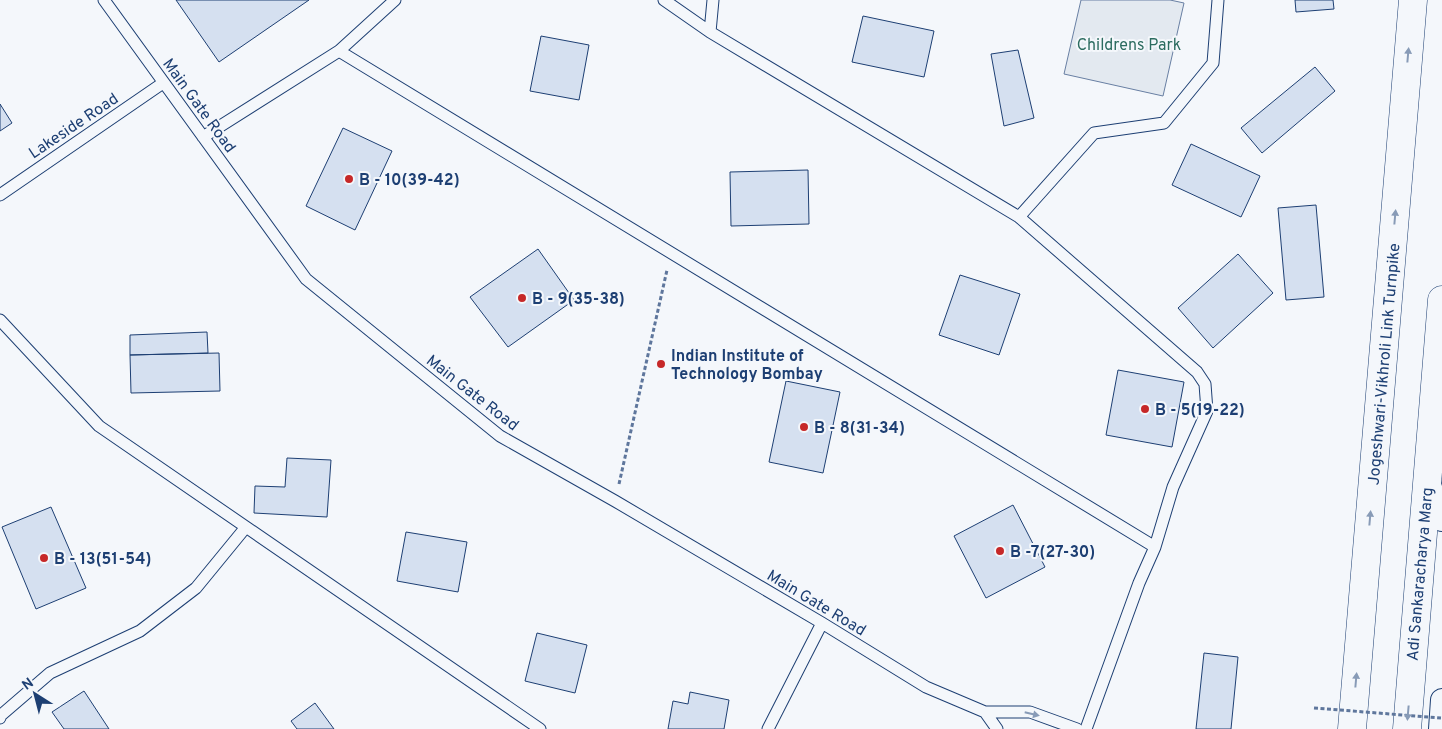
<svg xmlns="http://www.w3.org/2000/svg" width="1442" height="729" viewBox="0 0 1442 729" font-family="Overpass,sans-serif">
  <rect width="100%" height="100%" fill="#f4f7fb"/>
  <!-- green -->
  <path fill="#e3e9f0" stroke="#687fa3" d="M 1081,0 L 1170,0 L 1184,3 L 1163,96 L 1064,74 Z"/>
  <!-- building -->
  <path fill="#d5e0f0" stroke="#1d3f73" d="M 176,0 L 309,0 L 219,62 Z
    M 1295,0 L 1333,0 L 1334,9 L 1296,12 Z
    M 863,16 L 934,31 L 924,77 L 852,62 Z
    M 541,36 L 589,45 L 579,100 L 530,91 Z
    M 1018,50 L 1034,118 L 1004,126 L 991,54 Z
    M 1315,67 L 1335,91 L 1262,153 L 1241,128 Z
    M 0,104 L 12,123 L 0,131 Z
    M 343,128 L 392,151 L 355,230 L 306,206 Z
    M 1191,144 L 1260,176 L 1241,217 L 1172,185 Z
    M 808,170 L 809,224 L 731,226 L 730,172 Z
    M 1316,205 L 1324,297 L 1286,300 L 1278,208 Z
    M 538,249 L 574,300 L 508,347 L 470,297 Z
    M 1238,254 L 1273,293 L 1213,348 L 1178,308 Z
    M 960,275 L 1020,294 L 999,355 L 939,335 Z
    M 207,332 L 208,353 L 130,355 L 130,335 Z
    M 219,353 L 220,391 L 131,393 L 130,355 Z
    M 1118,370 L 1184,382 L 1172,447 L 1106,435 Z
    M 786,381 L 840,392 L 823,473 L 769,462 Z
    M 287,458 L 331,460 L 327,517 L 254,513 L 255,486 L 285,487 Z
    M 1013,505 L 1045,567 L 986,598 L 954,536 Z
    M 51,507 L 86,588 L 36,609 L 2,527 Z
    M 406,532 L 467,542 L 458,592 L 397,581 Z
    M 537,633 L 587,645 L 575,693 L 525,681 Z
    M 1204,653 L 1238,657 L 1231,729 L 1196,729 Z
    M 84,691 L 109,729 L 64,729 L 52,712 Z
    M 690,692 L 729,700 L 724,729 L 668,729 L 673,701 L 688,704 Z
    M 315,703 L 334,729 L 297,729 L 291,721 Z"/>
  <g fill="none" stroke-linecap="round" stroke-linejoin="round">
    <defs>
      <path id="service" d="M 104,0 L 306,279 L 500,436 L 615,501 L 822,623 L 926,687 L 985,712 L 1030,712 L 1077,729
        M 664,0 L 710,32 L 1019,217
        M 710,32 L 713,0
        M 339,51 L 1155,547
        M 203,137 L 339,51 L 395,0
        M 0,195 L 163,83
        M 0,320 L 99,426 L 540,729
        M 985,712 L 997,729
        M 0,718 L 0,716 L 50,673 L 140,631 L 196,588 L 246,527
        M 768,729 L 822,623
        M 1086,729 L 1139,583 L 1155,547 L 1173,487 L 1207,411 L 1205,384 L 1197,372 L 1019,217 L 1094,133 L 1164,123 L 1213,63 L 1218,0"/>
      <path id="minor" d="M 1429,482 L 1442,520
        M 1440,729 L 1442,700"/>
      <path id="primary" d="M 1352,729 L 1413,0
        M 1407,729 L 1442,300"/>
    </defs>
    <!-- service casing -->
    <use href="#service" stroke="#1d3f73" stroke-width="13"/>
    <!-- minor casing -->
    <use href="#minor" stroke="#1d3f73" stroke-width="24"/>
    <!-- primary casing -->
    <use href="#primary" stroke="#1d3f73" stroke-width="29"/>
    <!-- path -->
    <path stroke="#5e769c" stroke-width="3" stroke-dasharray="4 2.5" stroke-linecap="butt" d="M 619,484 L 667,270"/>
    <!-- service -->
    <use href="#service" stroke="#f4f7fb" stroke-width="11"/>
    <!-- minor -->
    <use href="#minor" stroke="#f4f7fb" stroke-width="22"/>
    <!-- primary -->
    <use href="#primary" stroke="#f4f7fb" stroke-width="28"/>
    <!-- path-bridge -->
    <path stroke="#5e769c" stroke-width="3" stroke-dasharray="4 2.5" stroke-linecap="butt" d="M 1314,708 L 1441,718"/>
  </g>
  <!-- one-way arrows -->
  <defs><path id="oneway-solid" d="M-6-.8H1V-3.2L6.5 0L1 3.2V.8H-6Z" transform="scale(1.25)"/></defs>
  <g fill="#889bb7">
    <use href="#oneway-solid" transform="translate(1408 55) rotate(-85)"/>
    <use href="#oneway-solid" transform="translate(1395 217) rotate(-85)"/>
    <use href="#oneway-solid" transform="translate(1370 518) rotate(-85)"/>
    <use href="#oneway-solid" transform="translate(1356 680) rotate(-85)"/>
    <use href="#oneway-solid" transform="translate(1408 713) rotate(95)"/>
    <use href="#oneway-solid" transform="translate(1032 714) rotate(13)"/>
  </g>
  <!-- markers -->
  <g fill="#c62828" stroke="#f4f7fb" stroke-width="2">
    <circle cx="349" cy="179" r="5"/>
    <circle cx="522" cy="298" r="5"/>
    <circle cx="661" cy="364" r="5"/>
    <circle cx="1145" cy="409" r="5"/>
    <circle cx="804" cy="427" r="5"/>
    <circle cx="1000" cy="551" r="5"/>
    <circle cx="44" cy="558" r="5"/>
  </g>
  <g text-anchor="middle" stroke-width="4" stroke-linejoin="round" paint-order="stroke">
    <!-- park labels -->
    <g font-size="16" fill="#2c6c60" stroke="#f4f7fb">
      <text x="1129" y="50">Childrens Park</text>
    </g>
    <!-- street labels -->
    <g font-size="16" fill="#1d3f73" stroke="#f4f7fb">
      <text transform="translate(200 105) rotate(54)" y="6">Main Gate Road</text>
      <text transform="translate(73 125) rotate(-34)" y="6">Lakeside Road</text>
      <text transform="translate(1383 364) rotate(-85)" y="6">Jogeshwari-Vikhroli Link Turnpike</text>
      <text transform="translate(473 392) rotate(38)" y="6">Main Gate Road</text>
      <text transform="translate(1419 574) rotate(-85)" y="6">Adi Sankaracharya Marg</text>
      <text transform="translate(817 602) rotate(31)" y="6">Main Gate Road</text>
    </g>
    <!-- poi labels -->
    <g font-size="16" font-weight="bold" fill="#1d3f73" stroke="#f4f7fb" text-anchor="start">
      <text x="359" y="185">B - 10(39-42)</text>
      <text x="532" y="304">B - 9(35-38)</text>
      <text x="671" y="361">Indian Institute of<tspan x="671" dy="18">Technology Bombay</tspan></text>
      <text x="1155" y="415">B - 5(19-22)</text>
      <text x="814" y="433">B - 8(31-34)</text>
      <text x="1010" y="557">B -7(27-30)</text>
      <text x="54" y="564">B - 13(51-54)</text>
    </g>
  </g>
  <!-- north arrow -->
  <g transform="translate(35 694) rotate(324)" stroke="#f4f7fb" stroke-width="4" paint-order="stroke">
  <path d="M0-4L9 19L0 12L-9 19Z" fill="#1d3f73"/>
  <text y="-8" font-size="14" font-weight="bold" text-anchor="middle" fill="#1d3f73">N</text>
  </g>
</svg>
